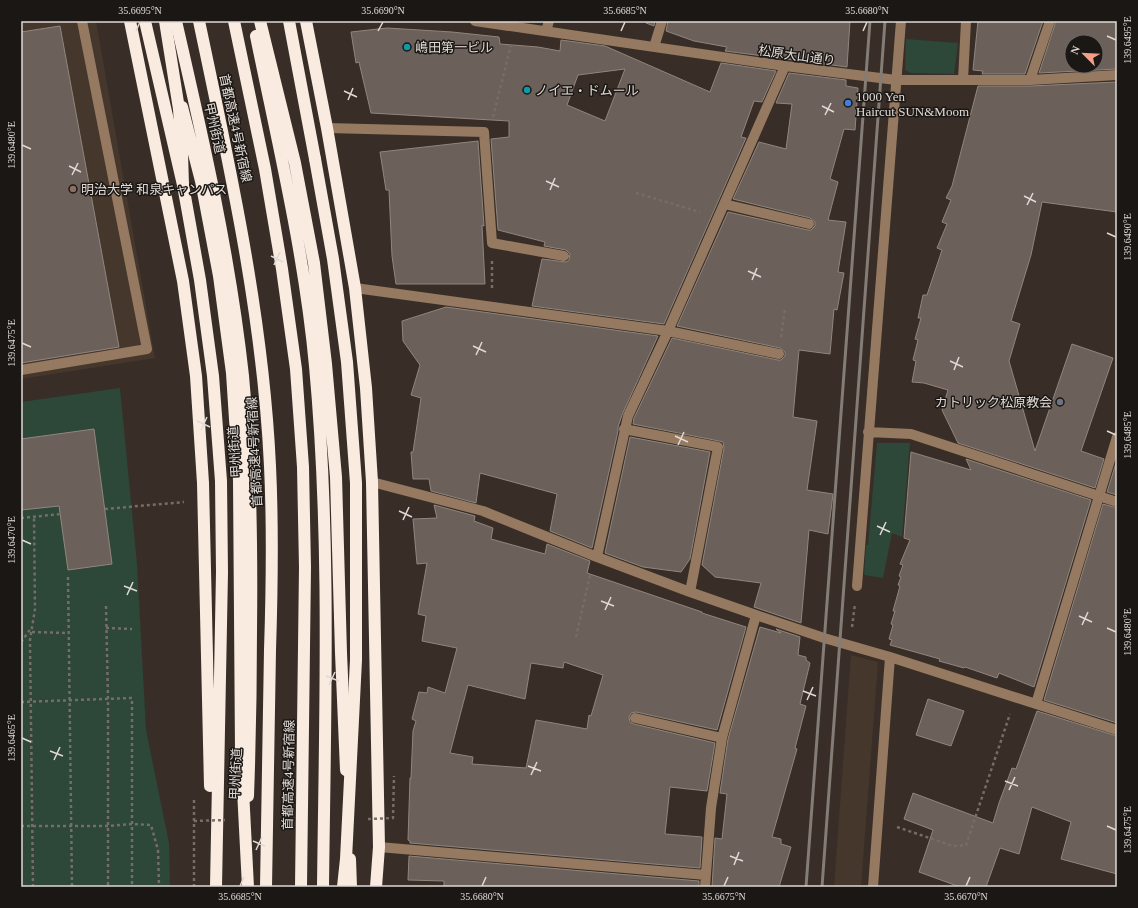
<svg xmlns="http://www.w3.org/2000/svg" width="1138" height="908" viewBox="0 0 1138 908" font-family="'Times New Roman','Noto Sans JP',serif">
  <rect width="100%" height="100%" fill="#382e27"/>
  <!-- built -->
  <path fill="#46372c" d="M 21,21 L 96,21 L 155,358 L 21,379 Z
    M 851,655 L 878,662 L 861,887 L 834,887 Z"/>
  <!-- green -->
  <path fill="#2d4738" d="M 906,39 L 958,43 L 954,74 L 911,73 L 905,70 Z
    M 120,388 L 137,564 L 146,730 L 169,843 L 170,887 L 21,887 L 21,402 Z
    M 877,443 L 910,443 L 902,537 L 892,533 L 883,578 L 864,575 L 866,545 L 868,545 Z"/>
  <!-- building -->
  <path fill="#6c615a" stroke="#91867e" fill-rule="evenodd" d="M 646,21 L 655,21 L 654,26 L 646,23 Z
    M 668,21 L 850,21 L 847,67 L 725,51 L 727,47 L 694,41 L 666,31 Z
    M 978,21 L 1043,21 L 1025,74 L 982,74 L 983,71 L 973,70 Z
    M 1056,21 L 1117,21 L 1117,69 L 1039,73 ZM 1072,42 L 1096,42 L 1096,66 L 1072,66 Z
    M 60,26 L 119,347 L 21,363 L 21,32 Z
    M 387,28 L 452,32 L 499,37 L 500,44 L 538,47 L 560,51 L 561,40 L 605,46 L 710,92 L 721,63 L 776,71 L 762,102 L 754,101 L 741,137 L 746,138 L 664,324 L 532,306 L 542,259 L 566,262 L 569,260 L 570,254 L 566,250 L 544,246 L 545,242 L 498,230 L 491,139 L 509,137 L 509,121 L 371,113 L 359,62 L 356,63 L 351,32 ZM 625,69 L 605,121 L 567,105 L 578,75 Z
    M 789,73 L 846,80 L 846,86 L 858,88 L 855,130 L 844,129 L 830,179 L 838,182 L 828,220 L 846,222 L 838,272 L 844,273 L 837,310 L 834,309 L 830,354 L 799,350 L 793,417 L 817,421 L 807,490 L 833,494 L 828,534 L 809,530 L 801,623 L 754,607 L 761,583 L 715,577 L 702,565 L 724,448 L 723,442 L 719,441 L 633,424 L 634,418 L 672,338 L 778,360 L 781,360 L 785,356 L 785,352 L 780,348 L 677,326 L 728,212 L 808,230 L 811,230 L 815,226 L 815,222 L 810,218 L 733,199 L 759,142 L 786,149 L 792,104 L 776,103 Z
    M 1117,82 L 1117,212 L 1042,202 L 1031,255 L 1011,321 L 1020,324 L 1009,361 L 1035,451 L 1072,344 L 1113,358 L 1081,451 L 1104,459 L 1095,488 L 958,443 L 942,410 L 948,390 L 924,383 L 912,382 L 916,361 L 913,360 L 918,340 L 915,339 L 921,318 L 918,318 L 923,295 L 927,295 L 942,250 L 937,248 L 947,224 L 942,222 L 951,200 L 946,198 L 952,186 L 978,86 L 1030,86 Z
    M 478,141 L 484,226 L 482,225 L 485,284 L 396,284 L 392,256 L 389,190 L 386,190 L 380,152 Z
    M 446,307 L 658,336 L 622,415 L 618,427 L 618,431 L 592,548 L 550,531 L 557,494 L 480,473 L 476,503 L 431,491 L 429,479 L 413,479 L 411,452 L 413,452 L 421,398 L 411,395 L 420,365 L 403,341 L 402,321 Z
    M 94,429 L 112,564 L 68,570 L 59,506 L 21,510 L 21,439 Z
    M 630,437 L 710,452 L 690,559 L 681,572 L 643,567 L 605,553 Z
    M 911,452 L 971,470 L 966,459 L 1091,500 L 1034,687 L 999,673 L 997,678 L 965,667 L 964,668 L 939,661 L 940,659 L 890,645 L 892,640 L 889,639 L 893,625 L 891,624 L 895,611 L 893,611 L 900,586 L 898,585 L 901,577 L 899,576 L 903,565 L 900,564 L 910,540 L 904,538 Z
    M 1116,463 L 1117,463 L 1117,495 L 1107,492 Z
    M 1103,504 L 1117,508 L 1117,723 L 1044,700 Z
    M 434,505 L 475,516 L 474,521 L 493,528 L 491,539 L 545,554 L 547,544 L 590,561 L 587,573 L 702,612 L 702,613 L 746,627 L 717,730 L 636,712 L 631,713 L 629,717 L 630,722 L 634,724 L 715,743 L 707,791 L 670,787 L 665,834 L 702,837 L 700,868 L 410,843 L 410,841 L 408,840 L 410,778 L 411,778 L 413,731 L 416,721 L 412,719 L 419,692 L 427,693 L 428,687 L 445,693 L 457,648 L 422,641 L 426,616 L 418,614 L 427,563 L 417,564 L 413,519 L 437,518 ZM 564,662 L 603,675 L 591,716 L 589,715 L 587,729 L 536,720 L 526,768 L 472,764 L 473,757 L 450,753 L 468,685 L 525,699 L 531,663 L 563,668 Z
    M 760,627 L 781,633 L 776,629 L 800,637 L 798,655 L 806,657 L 806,660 L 810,663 L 800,704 L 806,706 L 795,748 L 797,749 L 772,837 L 781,839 L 781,844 L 791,847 L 779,887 L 712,887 L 715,838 L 722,839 L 727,794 L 720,793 L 728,739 Z
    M 928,699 L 964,711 L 951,746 L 916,735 Z
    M 1037,711 L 1117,736 L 1117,874 L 1061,859 L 1071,822 L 1032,807 L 1019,854 L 1000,848 L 986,887 L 960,887 L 919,872 L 933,830 L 904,819 L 913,793 L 993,823 L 999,803 L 1012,768 L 1016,769 Z
    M 409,856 L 699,881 L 699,887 L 444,887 L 444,881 L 408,880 Z"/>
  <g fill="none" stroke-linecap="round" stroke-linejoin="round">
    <!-- path -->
    <path stroke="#766d67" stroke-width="2.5" stroke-dasharray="3 3" stroke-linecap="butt" d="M 493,117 L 511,45
      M 636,193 L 700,212
      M 492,261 L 492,288
      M 781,337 L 785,309
      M 105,509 L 184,502
      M 21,518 L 61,514
      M 68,577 L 72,887
      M 106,606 L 108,699 L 108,887
      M 852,627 L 855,604
      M 106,628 L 132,629
      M 32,632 L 69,633
      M 576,637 L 590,575
      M 21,642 L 32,627
      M 21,702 L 132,698 L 132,887
      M 21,826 L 108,826 L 132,824 L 151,825 L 158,850 L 159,887
      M 897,827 L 953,846 L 966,845 L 1010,714
      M 33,887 L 30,640 L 35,609 L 34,517
      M 194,887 L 194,798"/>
    <!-- minor -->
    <path stroke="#957961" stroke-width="10" d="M 475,21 L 785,66 L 896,80 L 1030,80 L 1117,75
      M 546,31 L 549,21
      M 654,47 L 662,21
      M 963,80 L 966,21
      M 1030,80 L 1050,21
      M 327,128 L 484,132 L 492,243 L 564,256
      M 724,204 L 809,224
      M 355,288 L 668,331 L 779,354
      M 21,370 L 147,349 L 82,21
      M 624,429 L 718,447 L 690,592
      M 868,432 L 911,434 L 1117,502
      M 372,482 L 483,511 L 597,557 L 690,592 L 756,615 L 824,638 L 890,657 L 1117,730
      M 597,557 L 628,416 L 668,331 L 785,66
      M 857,586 L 901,21
      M 1036,704 L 1117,437
      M 635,718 L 722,738
      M 379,847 L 706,875
      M 705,887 L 711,808 L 722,738 L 756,615
      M 873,887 L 890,657"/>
    <!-- highway -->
    <path stroke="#f9ebdf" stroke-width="12" d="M 130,21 L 183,281 L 196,376 L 203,483 L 210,786
      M 145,21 L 183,185 L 200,280 L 213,376 L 221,481 L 222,572 L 216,887
      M 176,21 C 203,138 230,256 243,376 C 251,461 252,546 251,631 C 251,686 250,741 248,796
      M 260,21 L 295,163 L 314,263 L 326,364 L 336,477 L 341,653 L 346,770
      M 289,21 L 315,159
      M 306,21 L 327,128 L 355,288 L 366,388 L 372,482 L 379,847 L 376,887
      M 256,36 C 278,144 305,256 315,366 C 331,539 325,713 323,887
      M 182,107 L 201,181 L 219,276 L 232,373 L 239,480 L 241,751
      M 350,859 L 351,887"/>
    <!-- rail -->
    <path stroke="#847c76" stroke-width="3" d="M 806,887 L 870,21
      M 822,887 L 885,21"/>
    <!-- path-bridge -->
    <path stroke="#766d67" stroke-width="2.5" stroke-dasharray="3 3" stroke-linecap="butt" d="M 368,819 L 393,818 L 394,776
      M 194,821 L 225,820"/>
    <!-- highway-bridge -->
    <path stroke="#f9ebdf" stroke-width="12" d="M 165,21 L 179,109 L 182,153 L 183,185
      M 199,21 C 230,168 263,316 270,466 C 273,528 272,589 270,650 C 269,729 267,808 266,887
      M 234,21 L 265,169 L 282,269 L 296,369 L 303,467 L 305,567 L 301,887
      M 315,159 L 333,259 L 347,362 L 356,483 L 356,660 L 346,859 L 343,887
      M 241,751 L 248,887"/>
  </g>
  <!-- ticks -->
  <path fill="none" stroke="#e0d9d5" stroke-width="1.5" d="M 136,31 L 140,22M 378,31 L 383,22M 621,31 L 625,22M 863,31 L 867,22M 1107,36 L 1116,40M 344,91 L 357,97M 348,100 L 353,88M 822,106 L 834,112M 825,115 L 831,103M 22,145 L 31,149M 69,166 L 81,172M 72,175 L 78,163M 546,181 L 559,187M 550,190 L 555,178M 1024,196 L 1036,202M 1027,205 L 1033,193M 1107,233 L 1116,237M 271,256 L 283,262M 274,265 L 280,252M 748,271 L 761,277M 752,280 L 757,268M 22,343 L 31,347M 473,346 L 486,352M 476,355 L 482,342M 950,361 L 963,367M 954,370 L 959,357M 197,421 L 210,427M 201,430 L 207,417M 1107,431 L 1116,435M 675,436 L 688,442M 678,445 L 684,432M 399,511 L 412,517M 403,520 L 409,507M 877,526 L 890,532M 880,535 L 886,522M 22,540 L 31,544M 124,586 L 137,591M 127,595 L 133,582M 601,601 L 614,606M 605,610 L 611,597M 1079,616 L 1092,622M 1082,625 L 1088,612M 1107,628 L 1116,632M 326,676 L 339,681M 329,685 L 335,672M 803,691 L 816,696M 807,700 L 813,687M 22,738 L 31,742M 50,751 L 63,756M 54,760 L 60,747M 528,766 L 541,771M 531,775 L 537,762M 1005,781 L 1018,786M 1009,790 L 1015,777M 1107,826 L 1116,830M 253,841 L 265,846M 256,850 L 262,837M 730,856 L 743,861M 734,865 L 739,852M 240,886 L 244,877M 482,886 L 486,877M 724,886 L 728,877M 966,886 L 970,877"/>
  <!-- markers -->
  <g fill="#0f9aa8" stroke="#1b1714" stroke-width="1.5">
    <circle cx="407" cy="47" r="4"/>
    <circle cx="527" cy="90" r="4"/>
  </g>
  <circle fill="#3f7fe0" stroke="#1b1714" stroke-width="1.5" cx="848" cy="103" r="4"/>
  <circle fill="#8d6e63" stroke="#1b1714" stroke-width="1.5" cx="73" cy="189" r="4"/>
  <circle fill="#6b7280" stroke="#1b1714" stroke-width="1.5" cx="1060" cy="402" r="4"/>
  <g text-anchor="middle" stroke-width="3" stroke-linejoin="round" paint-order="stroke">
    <!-- poi labels -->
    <g font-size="13" fill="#e0d9d5" stroke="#1b1714" text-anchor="start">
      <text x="415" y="52">嶋田第一ビル</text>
      <text x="535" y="95">ノイエ・ドムール</text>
      <text x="856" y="101">1000 Yen<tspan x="856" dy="15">Haircut SUN&amp;Moom</tspan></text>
      <text x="81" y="194">明治大学 和泉キャンパス</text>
      <text x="1052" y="407" text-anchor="end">カトリック松原教会</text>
    </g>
    <!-- street labels -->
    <g font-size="13" fill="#e0d9d5" stroke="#1b1714">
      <text transform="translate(797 55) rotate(8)" y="5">松原大山通り</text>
      <text transform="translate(215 128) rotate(77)" y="5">甲州街道</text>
      <text transform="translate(236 128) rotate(78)" y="5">首都高速4号新宿線</text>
      <text transform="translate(234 452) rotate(-94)" y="5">甲州街道</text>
      <text transform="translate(254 452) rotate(-93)" y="5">首都高速4号新宿線</text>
      <text transform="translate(235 774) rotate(-87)" y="5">甲州街道</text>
      <text transform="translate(288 775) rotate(-89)" y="5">首都高速4号新宿線</text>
    </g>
  </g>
  <!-- border -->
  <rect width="1138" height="908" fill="none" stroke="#1b1714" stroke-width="44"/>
  <!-- north arrow -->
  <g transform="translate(1084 54) rotate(294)"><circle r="19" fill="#1b1714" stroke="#6a6561"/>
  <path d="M0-3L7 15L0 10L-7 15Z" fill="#f49e89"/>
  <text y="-6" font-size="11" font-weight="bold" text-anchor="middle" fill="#e0d9d5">N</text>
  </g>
  <rect x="22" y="22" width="1094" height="864" fill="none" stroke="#e0d9d5" stroke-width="1.5"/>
  <g font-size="10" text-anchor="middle" fill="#e0d9d5">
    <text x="140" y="14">35.6695°N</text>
    <text x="383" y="14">35.6690°N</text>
    <text x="625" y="14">35.6685°N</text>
    <text x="867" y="14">35.6680°N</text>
    <text transform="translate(1127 40) rotate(-90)" y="4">139.6495°E</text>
    <text transform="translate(11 145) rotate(-90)" y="4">139.6480°E</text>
    <text transform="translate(1127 237) rotate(-90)" y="4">139.6490°E</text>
    <text transform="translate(11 343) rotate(-90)" y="4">139.6475°E</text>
    <text transform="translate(1127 435) rotate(-90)" y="4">139.6485°E</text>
    <text transform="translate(11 540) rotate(-90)" y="4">139.6470°E</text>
    <text transform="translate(1127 632) rotate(-90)" y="4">139.6480°E</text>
    <text transform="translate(11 738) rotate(-90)" y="4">139.6465°E</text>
    <text transform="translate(1127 830) rotate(-90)" y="4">139.6475°E</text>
    <text x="240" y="900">35.6685°N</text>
    <text x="482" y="900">35.6680°N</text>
    <text x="724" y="900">35.6675°N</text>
    <text x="966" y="900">35.6670°N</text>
  </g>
</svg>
